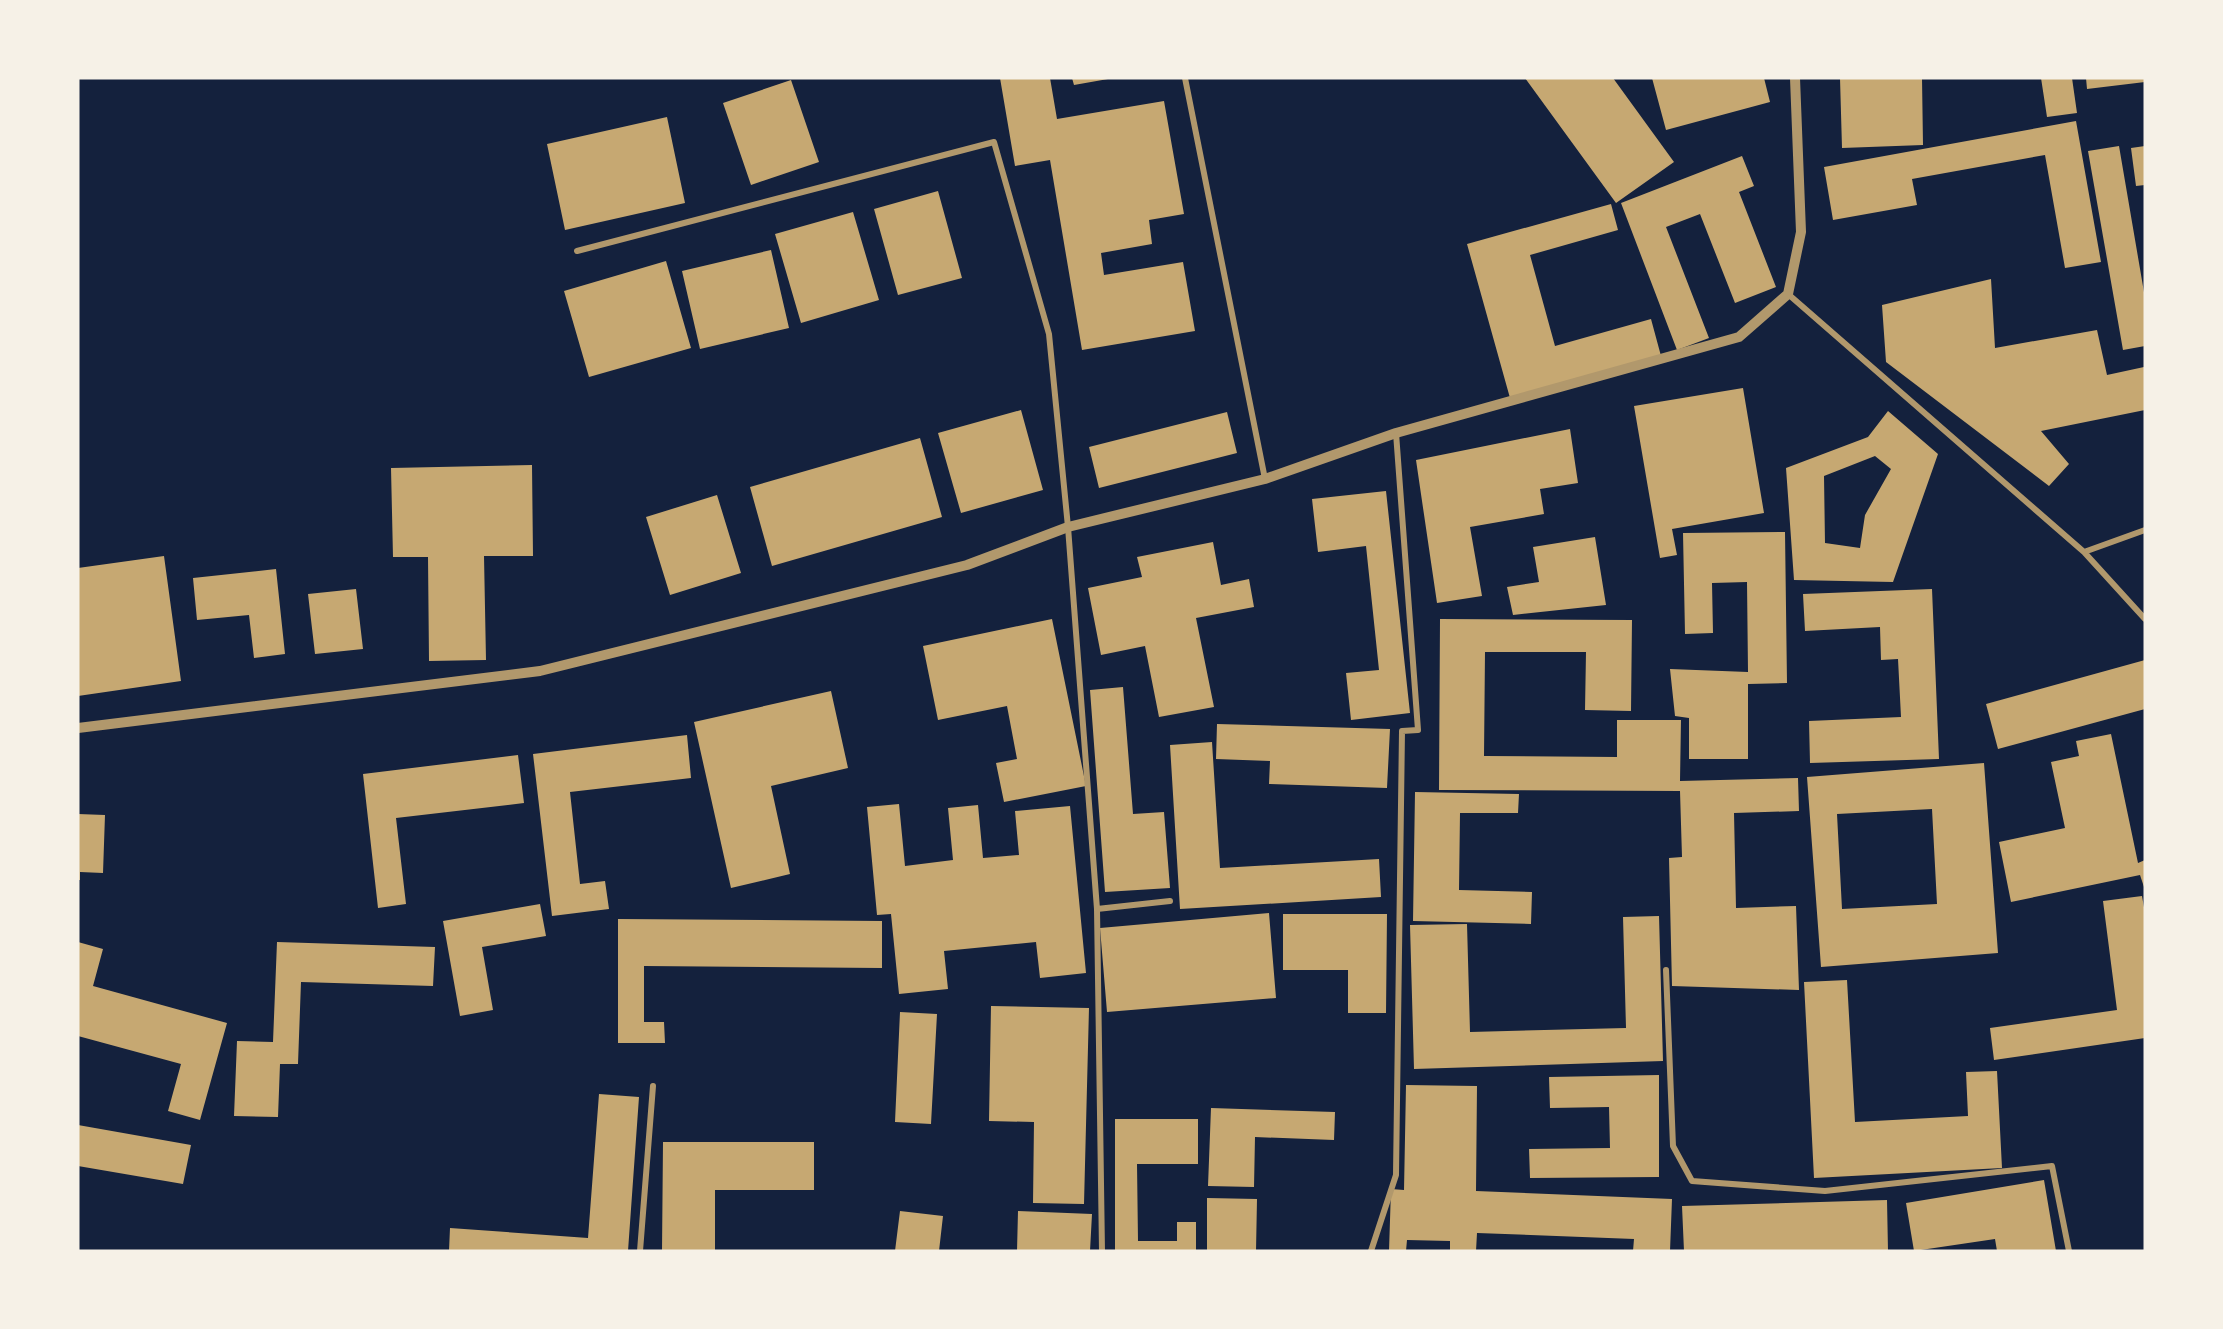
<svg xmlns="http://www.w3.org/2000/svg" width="2223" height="1329" viewBox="0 0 2223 1329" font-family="'Exo 2',sans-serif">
  <rect width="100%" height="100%" fill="#14213d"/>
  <!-- building -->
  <path fill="#c6a872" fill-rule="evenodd" d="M 1000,78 L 1050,78 L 1057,119 L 1164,101 L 1184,214 L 1149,220 L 1152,244 L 1101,253 L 1104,275 L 1183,262 L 1195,331 L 1082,350 L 1050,160 L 1015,166 Z
    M 1072,78 L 1107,78 L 1108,79 L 1074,85 Z
    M 1525,78 L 1613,78 L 1674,162 L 1616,203 Z
    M 1652,78 L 1764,78 L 1770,102 L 1666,130 Z
    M 1840,78 L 1922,78 L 1923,145 L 1842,148 Z
    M 2041,78 L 2072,78 L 2077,113 L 2047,117 Z
    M 2086,78 L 2145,78 L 2145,82 L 2087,89 Z
    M 791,80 L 819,162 L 751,185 L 723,103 Z
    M 667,117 L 685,203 L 565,230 L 547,144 Z
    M 2076,121 L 2101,262 L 2065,268 L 2045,155 L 1912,179 L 1917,205 L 1833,220 L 1824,167 Z
    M 2119,146 L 2145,298 L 2145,346 L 2123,350 L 2088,151 Z
    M 2145,146 L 2145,185 L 2136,186 L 2131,148 Z
    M 1742,156 L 1754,186 L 1739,192 L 1776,287 L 1735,303 L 1700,214 L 1666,227 L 1709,338 L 1677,350 L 1621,203 Z
    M 938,191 L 962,278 L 898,295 L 874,209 Z
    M 1611,204 L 1618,230 L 1530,255 L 1555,346 L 1651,319 L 1661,356 L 1510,398 L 1467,244 Z
    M 853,212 L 879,300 L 801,323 L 775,234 Z
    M 771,250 L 789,328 L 700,349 L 682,271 Z
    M 666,261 L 691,348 L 589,377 L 564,291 Z
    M 1991,279 L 1995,348 L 2097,330 L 2107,375 L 2144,367 L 2145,370 L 2145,410 L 2041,431 L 2069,464 L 2049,486 L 1886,362 L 1882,305 Z
    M 1743,388 L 1764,513 L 1672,529 L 1677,555 L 1660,558 L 1634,406 Z
    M 1021,410 L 1043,490 L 961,513 L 938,433 Z
    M 1888,411 L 1938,454 L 1893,582 L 1794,580 L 1786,468 L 1868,437 ZM 1875,456 L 1891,469 L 1865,515 L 1860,548 L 1825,543 L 1824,476 Z
    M 1227,412 L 1237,453 L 1099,488 L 1089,447 Z
    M 1570,429 L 1578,483 L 1540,489 L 1544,514 L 1470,527 L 1482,596 L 1437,603 L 1416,460 Z
    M 920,438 L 942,517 L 772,566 L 750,487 Z
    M 532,465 L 533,556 L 484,556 L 486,660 L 429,661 L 428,557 L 393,557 L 391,468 Z
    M 1386,491 L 1410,713 L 1351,720 L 1346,673 L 1379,670 L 1366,546 L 1318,552 L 1312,499 Z
    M 717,495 L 741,573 L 670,595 L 646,517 Z
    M 1785,532 L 1787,683 L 1748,684 L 1748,759 L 1689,759 L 1689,718 L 1675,716 L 1670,669 L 1748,672 L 1747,582 L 1712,583 L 1713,633 L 1685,634 L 1683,533 Z
    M 1595,537 L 1606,605 L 1513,615 L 1507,587 L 1539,582 L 1533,547 Z
    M 1213,542 L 1221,585 L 1249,579 L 1254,607 L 1196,618 L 1214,707 L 1159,717 L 1145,646 L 1101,655 L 1088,588 L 1142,577 L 1137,557 Z
    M 164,556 L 181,681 L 78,696 L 78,568 Z
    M 276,569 L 285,654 L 254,658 L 249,615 L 197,620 L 193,578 Z
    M 356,589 L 363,649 L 315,654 L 308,594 Z
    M 1932,589 L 1939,759 L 1810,763 L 1809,721 L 1901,717 L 1898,659 L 1881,660 L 1880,627 L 1805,631 L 1803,594 Z
    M 1052,619 L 1086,786 L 1004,802 L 996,763 L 1017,759 L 1007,706 L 938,720 L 923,646 Z
    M 1440,619 L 1632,620 L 1631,711 L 1585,710 L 1586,652 L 1485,652 L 1484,756 L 1617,757 L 1617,720 L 1681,720 L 1680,781 L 1798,778 L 1799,811 L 1734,813 L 1736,908 L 1796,906 L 1799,990 L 1672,986 L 1669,858 L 1682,857 L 1680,791 L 1439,790 Z
    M 2145,660 L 2145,709 L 1998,749 L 1986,704 Z
    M 1123,687 L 1133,814 L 1164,812 L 1170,888 L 1105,892 L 1090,690 Z
    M 831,691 L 848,768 L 771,786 L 790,874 L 731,888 L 694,722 Z
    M 1217,724 L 1390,729 L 1387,788 L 1269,784 L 1270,761 L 1216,759 Z
    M 2111,734 L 2138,863 L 2145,860 L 2145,890 L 2140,875 L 2011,902 L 1999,842 L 2065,828 L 2051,762 L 2079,756 L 2076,741 Z
    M 687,735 L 691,778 L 570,792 L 580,884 L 605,881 L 609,909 L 552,916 L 533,754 Z
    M 1212,742 L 1220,868 L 1379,859 L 1381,897 L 1180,909 L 1170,745 Z
    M 518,755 L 524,803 L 396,818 L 406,904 L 378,908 L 363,774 Z
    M 1984,763 L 1998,953 L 1821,967 L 1807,777 ZM 1932,809 L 1937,904 L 1842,909 L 1837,814 Z
    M 1415,792 L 1519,794 L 1518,813 L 1460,813 L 1459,890 L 1532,892 L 1531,924 L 1413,921 Z
    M 899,804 L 905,866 L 953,860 L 948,808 L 978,805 L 983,858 L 1019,855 L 1015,811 L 1070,806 L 1086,973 L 1040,978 L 1036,942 L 944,951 L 948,989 L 899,994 L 891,914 L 877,915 L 867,807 Z
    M 78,814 L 105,815 L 103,873 L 80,872 L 80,880 L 78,880 Z
    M 2142,896 L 2145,913 L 2145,1038 L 1994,1060 L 1990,1028 L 2117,1010 L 2103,901 Z
    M 540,904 L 546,936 L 482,947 L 493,1010 L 460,1016 L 443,921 Z
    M 1269,913 L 1276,998 L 1107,1012 L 1100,928 Z
    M 1283,914 L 1387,914 L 1386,1013 L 1348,1013 L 1348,970 L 1283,970 Z
    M 1659,916 L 1663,1061 L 1414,1069 L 1410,925 L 1467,924 L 1470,1032 L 1626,1028 L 1623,917 Z
    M 618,919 L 882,921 L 882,968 L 644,966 L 644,1022 L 664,1022 L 665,1043 L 618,1043 Z
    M 78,942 L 103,949 L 93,986 L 227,1023 L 200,1120 L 168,1111 L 181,1064 L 78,1036 Z
    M 277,942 L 435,947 L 433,986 L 301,982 L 298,1064 L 280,1064 L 278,1117 L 234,1116 L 237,1041 L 273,1042 Z
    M 1847,980 L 1855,1122 L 1968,1116 L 1966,1072 L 1997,1071 L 2002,1168 L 1814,1178 L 1804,982 Z
    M 991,1006 L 1089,1008 L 1084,1204 L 1033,1203 L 1034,1122 L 989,1121 Z
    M 900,1012 L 937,1014 L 931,1124 L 895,1122 Z
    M 1659,1075 L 1659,1177 L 1530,1178 L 1529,1149 L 1610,1148 L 1609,1107 L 1550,1108 L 1549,1077 Z
    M 1406,1085 L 1477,1086 L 1476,1191 L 1672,1199 L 1670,1251 L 1633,1251 L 1634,1239 L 1477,1233 L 1476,1251 L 1450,1251 L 1450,1241 L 1407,1240 L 1406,1251 L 1389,1251 L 1391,1189 L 1404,1190 Z
    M 599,1094 L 639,1097 L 628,1251 L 449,1251 L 450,1228 L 588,1238 Z
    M 1211,1108 L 1335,1112 L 1334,1140 L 1255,1137 L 1254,1187 L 1208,1186 Z
    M 1115,1119 L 1198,1119 L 1198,1164 L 1137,1164 L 1138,1241 L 1177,1241 L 1177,1222 L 1196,1222 L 1196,1251 L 1115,1251 Z
    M 78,1125 L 191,1145 L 183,1184 L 78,1166 Z
    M 663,1142 L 814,1142 L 814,1190 L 715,1190 L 715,1251 L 662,1251 Z
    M 2044,1180 L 2056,1251 L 1997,1251 L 1995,1239 L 1914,1251 L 1906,1203 Z
    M 1207,1198 L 1257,1199 L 1256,1251 L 1207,1251 Z
    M 1887,1200 L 1888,1251 L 1684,1251 L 1682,1206 Z
    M 900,1211 L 943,1216 L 939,1251 L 895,1251 Z
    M 1018,1211 L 1092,1214 L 1090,1251 L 1017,1251 Z"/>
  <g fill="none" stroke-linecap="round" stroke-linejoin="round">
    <!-- minor -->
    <path stroke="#b1986c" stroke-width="6" d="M 1185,78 L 1265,479
      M 577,251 L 994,142 L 1049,334 L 1068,527 L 1097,909 L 1170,901
      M 1788,294 L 2084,552 L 2145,619
      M 2084,552 L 2145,530
      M 1097,909 L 1102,1251
      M 1666,970 L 1673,1146 L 1692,1181 L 1825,1191 L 2052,1166 L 2069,1251
      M 640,1251 L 653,1086
      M 1371,1251 L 1396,1175 L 1402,731 L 1418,730 L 1396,433"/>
    <!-- tertiary -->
    <path stroke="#b1986c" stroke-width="10" d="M 78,728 L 540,671 L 967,565 L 1068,527 L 1265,479 L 1396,433 L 1739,337 L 1788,294 L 1801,232 L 1795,78"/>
  </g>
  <!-- border -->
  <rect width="2223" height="1329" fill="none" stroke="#f6f1e7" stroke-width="159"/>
</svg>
